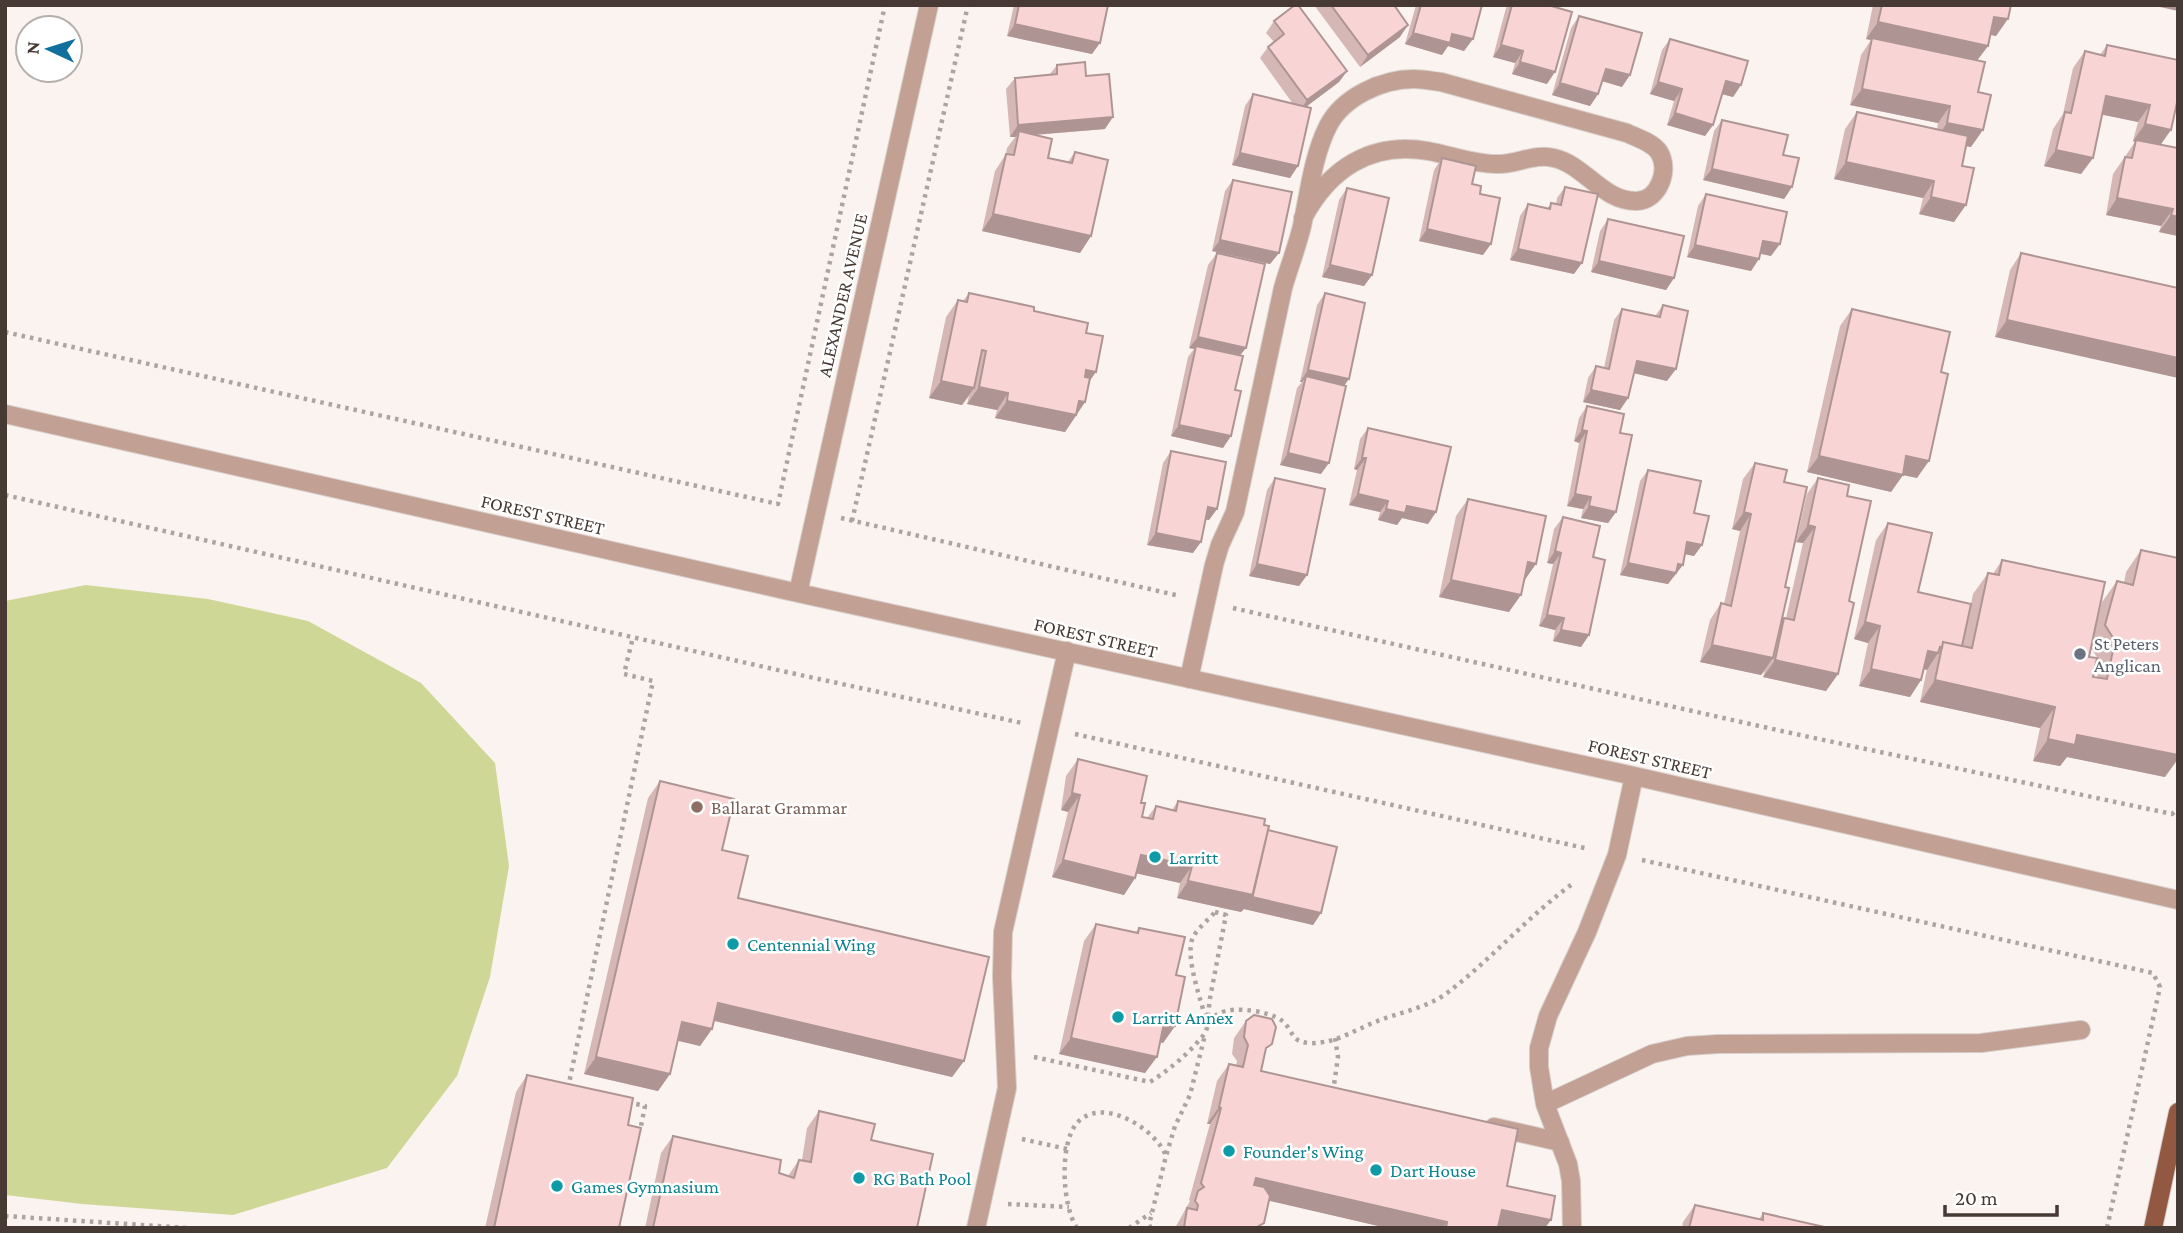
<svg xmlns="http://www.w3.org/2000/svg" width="2183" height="1233" font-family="'Crimson Pro',serif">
	<rect width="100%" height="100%" fill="#fbf3f0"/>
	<!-- grass -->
	<path fill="#cfd797" d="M86 585 208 599 308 621 421 683 495 763 509 866 490 977 457 1076 387 1168 233 1215 82 1204 5 1195V601Z"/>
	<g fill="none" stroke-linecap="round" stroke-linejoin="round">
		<!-- minor casing -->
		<g stroke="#d7ceca" stroke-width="20">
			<path id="minor" d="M5 414 798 593 1634 776 2178 900
				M798 593 929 5
				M1189 679 1214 565 1220 545 1235 512 1283 288C1289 267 1297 247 1302 226 1309 193 1313 156 1328 126 1343 97 1382 79 1414 79 1423 79 1432 81 1441 82L1627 133C1637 138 1652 142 1659 152 1670 170 1659 200 1637 201 1603 202 1585 165 1554 158 1535 153 1515 165 1496 164 1474 164 1450 155 1428 151 1371 141 1329 169 1303 218
				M1545 1104 1652 1054 1687 1046 1718 1044 1981 1043 2081 1030
				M1494 1127 1560 1142
				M976 1228 1007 1088 1002 977 1003 932 1067 651
				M1572 1228 1571 1181 1568 1164 1545 1104 1539 1067V1048L1548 1016 1587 932 1617 855 1634 776"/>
		</g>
		<!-- major casing -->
		<g stroke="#d7ceca" stroke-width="20">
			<path id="major" d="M2153 1228 2178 1112"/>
		</g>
		<!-- path -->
		<path stroke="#aea49f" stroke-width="4.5" stroke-dasharray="3.5 5" stroke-linecap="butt" d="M5 332 778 504 885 5
			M5 495 782 671 1022 723
			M841 518 1180 596
			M852 521 968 5
			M1233 608 1786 732 2172 814 2178 809
			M1075 734 1589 849
			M1642 860 2153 973 2160 987 2107 1228
			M1215 912 1226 915 1210 998 1207 1023C1202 1003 1184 956 1193 937 1198 928 1209 919 1215 912Z
			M1034 1057 1150 1082C1169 1070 1187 1055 1202 1037 1210 1028 1205 1020 1220 1013 1234 1006 1268 1011 1281 1020 1287 1024 1290 1031 1294 1037 1302 1046 1319 1043 1329 1041 1348 1036 1365 1025 1383 1019 1405 1011 1428 1007 1447 993 1492 959 1529 915 1575 882
			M568 1088 653 681 624 674 633 637
			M1333 1092 1338 1057 1335 1038
			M628 1102 645 1106 640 1131
			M1022 1139 1067 1149
			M1008 1204 1069 1207
			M5 1216 188 1228
			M1077 1228C1062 1206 1059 1144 1077 1123 1102 1095 1156 1129 1166 1156
			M1129 1228 1151 1213
			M1151 1228 1149 1225 1166 1156 1175 1126 1190 1095 1205 1035"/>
		<!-- minor -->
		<use href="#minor" stroke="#c2a093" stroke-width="18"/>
		<!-- major -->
		<use href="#major" stroke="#925841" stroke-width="18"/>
	</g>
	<!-- wall -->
	<path fill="#d5b7b6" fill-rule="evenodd" d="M1014 5H1108L1092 54 1007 36Z
		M1314 5H1394L1400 37 1360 67Z
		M1416 5H1482L1464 51 1448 46 1442 55 1405 44Z
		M1508 5H1548L1547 84 1512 74 1515 63 1493 57 1506 8Z
		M1873 5H2011L1996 36 1990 35 1988 46 1977 60 1978 92 1971 147 1966 146 1962 166 1954 222 1919 214 1923 198 1834 179 1845 129 1857 112 1937 130 1938 123 1850 105 1861 55 1871 40 1866 39Z
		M1579 16 1622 87 1602 81 1598 94 1590 106 1552 95 1571 28Z
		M1274 21 1347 71 1339 82 1306 107 1290 178 1232 165 1245 106 1253 94 1293 104 1260 58 1268 47 1274 42 1266 33Z
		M1670 39 1741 85 1733 97 1722 94 1713 125 1705 136 1667 125 1674 101 1650 94 1662 50Z
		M2107 45 2178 60 2161 145 2178 148V236L2159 232 2161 226 2106 215 2113 174 2135 142 2133 141 2138 122 2102 114 2093 158 2081 174 2044 166 2053 129 2063 114 2073 68 2085 51 2100 55Z
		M1057 65 1086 76 1105 129 1035 135 1048 158 1068 162 1075 152 1091 236 1080 253 982 231 995 171 1006 154 1007 148 1016 136 1010 137 1006 89 1015 78 1050 74Z
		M1722 120 1783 155 1792 187 1784 199 1703 180 1714 131Z
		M1442 158 1472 184 1480 194 1483 255 1419 241 1434 170Z
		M1233 180 1279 253 1270 264 1212 251 1225 191Z
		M1565 187 1574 274 1510 260 1520 216 1528 204 1547 209 1551 203 1556 204 1557 198Z
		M1347 188 1372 275 1364 286 1322 277 1339 200Z
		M1706 194 1771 256 1760 254 1751 271 1687 257 1698 206Z
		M1608 219 1674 278 1666 290 1591 272 1600 231Z
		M1217 253 1246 348 1240 355 1223 448 1171 436 1188 357 1194 349 1189 348 1208 265Z
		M2021 253 2178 288 1995 337 2010 270Z
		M969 293 1034 311 1086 333 1090 381 1085 402 1065 432 995 418 997 410 967 404 969 396 962 405 929 398 946 317 958 300 963 301Z
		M1325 293 1349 379 1344 385 1321 474 1280 465 1297 388 1302 382H1300L1317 305Z
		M1663 305 1667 381 1634 373 1628 398 1620 410 1583 402 1588 378 1596 366 1604 368 1614 320 1622 309 1655 316Z
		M1852 309 1917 478 1903 475 1891 492 1807 472 1840 326Z
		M1587 406 1620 433 1616 512 1608 523 1581 518 1583 509 1567 506 1579 443 1574 441 1579 418Z
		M1368 428 1436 512 1428 524 1402 518 1397 525 1378 520 1380 512 1349 505 1357 470 1354 469 1360 439Z
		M1171 451 1217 509 1209 520H1206L1193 553 1147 545 1163 463Z
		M1755 463 1784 482 1785 587 1781 622 1784 618H1786L1803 543 1796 542 1807 494 1818 478 1847 496 1849 601 1838 674 1826 691 1763 677 1765 671 1761 675 1700 662 1710 620 1721 603 1724 604 1740 531 1732 529 1743 479Z
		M1648 470 1694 513 1702 545 1694 556 1685 554 1674 577H1673L1668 584 1620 575 1640 481Z
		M1275 478 1307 575 1299 586 1249 576 1267 490Z
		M1468 499 1509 612 1439 597 1456 516Z
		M1563 517 1593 557 1589 635 1581 647 1553 641 1555 630 1539 626 1553 564 1547 563 1554 529Z
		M1888 523 1918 592 1971 604 1973 594 1988 573 1993 574 2002 560 2094 633 2102 602 2117 581 2124 583 2126 572 2141 550 2165 777 2067 757 2060 766 2033 761 2040 728 1920 702 1927 669H1924L1921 680 1910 697 1859 686 1868 643 1854 639 1876 540ZM2091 648 2100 662 2097 678 2093 677 2089 657Z
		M1078 759 1141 803 1142 817 1147 818 1156 806 1172 810 1178 801 1264 825 1268 830 1321 913 1313 925 1244 909 1241 912 1177 898 1180 883 1137 873 1135 878 1124 895 1052 877 1068 812 1061 810 1066 776Z
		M660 781 722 850 738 898 964 1061 952 1077 714 1021 712 1029 700 1046 678 1040 670 1074 658 1091 584 1074 648 798Z
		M1096 924 1136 932 1139 928 1176 975 1175 1026 1163 1043 1160 1042 1145 1073 1059 1054 1084 941Z
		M1246 1021 1264 1054 1261 1071 1507 1186 1545 1228H1387L1269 1200 1260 1228H1175L1190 1201 1189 1200 1210 1124H1207L1217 1081 1229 1064 1236 1066 1237 1061 1232 1054 1234 1038Z
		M527 1075 628 1125 619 1228H485L516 1092Z
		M819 1111 871 1140 917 1228H645L661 1153 673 1136 788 1176 799 1160H802L807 1128Z
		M1695 1205 1759 1219 1763 1213 1829 1228H1682L1683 1222Z"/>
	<!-- shaded-wall -->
	<path fill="#ae9594" d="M2151 5H2178V11Z
		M1994 17 2008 19 1996 36 1982 33Z
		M1878 22 1988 46 1976 62 1866 39Z
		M1015 24 1100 43 1092 54 1007 36Z
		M1408 25 1400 37 1360 67 1368 55Z
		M1413 33 1452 34 1473 39 1464 51 1448 46 1442 55 1405 44Z
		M1501 45 1523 51 1515 63 1493 57Z
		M1520 62 1555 72 1547 84 1512 74Z
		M1606 69 1630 75 1622 87 1598 80Z
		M1347 71 1339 82 1299 112 1307 100Z
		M1726 81 1741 85 1733 97 1718 93Z
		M1658 82 1682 89 1674 101 1650 94Z
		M1560 83 1598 94 1590 106 1552 95Z
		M1862 89 1950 106 1938 123 1850 105Z
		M2106 96 2150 105 2138 122 2094 113Z
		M1675 113 1713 125 1705 136 1667 125Z
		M1113 117 1105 129 1018 136 1019 131 1016 137H1010L1018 125Z
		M1947 123 1983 130 1971 147 1935 140Z
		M2145 124 2171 130 2159 147 2136 140 2135 142 2133 141Z
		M2056 150 2093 158 2081 174 2044 166Z
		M1240 153 1298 166 1290 178 1232 165Z
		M1846 162 1934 181 1923 198 1834 179Z
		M1712 169 1792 187 1784 199 1703 180Z
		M1931 197 1966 205 1954 222 1919 214Z
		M2117 198 2173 209 2161 226 2106 215Z
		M993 214 1091 236 1080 253 982 231Z
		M2171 215 2178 217V236L2159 232Z
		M1427 229 1491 244 1483 255 1419 241Z
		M1220 240 1279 253 1270 264 1212 251Z
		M1763 241 1780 244 1771 256 1755 252Z
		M1695 245 1759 259 1751 271 1687 257Z
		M1518 249 1582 263 1574 274 1510 260Z
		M1599 261 1674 278 1666 290 1591 272Z
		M1330 265 1372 275 1364 286 1322 277Z
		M2007 320 2178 358V378L1995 337Z
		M1198 337 1246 348 1237 359 1196 346 1194 349 1189 348Z
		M1637 361 1676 369 1667 381 1629 372Z
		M1086 370 1096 372 1084 389Z
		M1308 370 1349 379 1340 391 1306 376 1302 382H1300Z
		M941 381 974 388 962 405 929 398Z
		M979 387 1008 393 997 410 967 404Z
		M1591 390 1628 398 1620 410 1583 402Z
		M1007 401H1079L1085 402 1065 432 995 418Z
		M1179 425 1231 436 1223 448 1171 436Z
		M1582 430 1587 431 1579 443 1574 441Z
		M1288 453 1329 463 1321 474 1280 465Z
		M1819 456H1906L1929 461 1917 478 1898 474 1903 475 1891 492 1807 472Z
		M1362 458H1366L1357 470 1354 469Z
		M1358 494 1388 501 1380 512 1349 505Z
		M1575 494 1591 497 1583 509 1567 506Z
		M1407 506 1436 512 1428 524 1402 518 1397 525 1378 520 1386 509Z
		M1589 506 1616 512 1608 523 1581 518Z
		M1208 507 1217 509 1209 520 1200 518Z
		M1744 512 1751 514 1740 531 1732 529Z
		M1808 525 1815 527 1803 543 1796 542Z
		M1156 533 1201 542 1193 553 1147 545Z
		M1687 542 1702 545 1694 556 1679 553Z
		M1555 551 1561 553 1553 564 1547 563Z
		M1528 562 1536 564 1524 581Z
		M1628 563 1678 564 1683 565 1668 584 1620 575Z
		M1257 564 1307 575 1299 586 1249 576Z
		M1451 580 1521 595 1509 612 1439 597Z
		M1547 615 1564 618 1555 630 1539 626Z
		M1865 622 1880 626 1868 643 1854 639Z
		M1561 630 1589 635 1581 647 1553 641Z
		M1712 645 1773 658 1761 675 1700 662Z
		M1928 651 1938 653 1927 670 1916 668Z
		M1775 660 1838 674 1826 691 1763 677Z
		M1871 669 1921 680 1910 697 1859 686Z
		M1935 680 2055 707 2040 728 1920 702Z
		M2077 735 2178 755V759L2165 777 2067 757 2060 766 2033 761 2048 739Z
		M1072 793 1080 795 1068 812 1061 810Z
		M1141 855 1192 866 1180 883 1130 872Z
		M1063 860 1135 878 1124 895 1052 877Z
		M1188 881 1253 895 1321 913 1313 925 1244 909 1241 912 1177 898Z
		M718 1003 964 1061 952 1077 707 1019Z
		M682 1022 712 1029 700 1046 670 1039Z
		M1164 1023 1175 1026 1163 1043 1152 1040Z
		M1071 1038 1157 1057 1145 1073 1059 1054Z
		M596 1057 670 1074 658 1091 584 1074Z
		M1219 1107 1221 1108 1210 1124H1207Z
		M1256 1178 1447 1222 1443 1228H1387L1244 1195Z
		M1502 1210 1551 1220 1545 1228H1495Z"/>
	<!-- building -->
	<path fill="#f8d5d4" stroke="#ae9594" stroke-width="2" d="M1019 5H1108L1100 43 1015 24Z
		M1295 5H1298L1347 71 1307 100 1268 47 1284 34 1274 21Z
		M1331 5H1394L1408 25 1368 55Z
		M1421 5H1482L1473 39 1452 34 1450 43 1413 33Z
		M1512 5H1548L1572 12 1555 72 1520 62 1523 51 1501 45Z
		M1882 5H2011L2008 19 1994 17 1988 46 1878 22Z
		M1579 16 1642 33 1630 75 1606 69 1598 94 1560 83Z
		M1872 38 1985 62 1978 92 1991 95 1983 130 1947 123 1950 106 1862 89Z
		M1670 39 1748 61 1741 85 1726 81 1713 125 1675 113 1682 89 1658 82Z
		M2107 45 2178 60V98L2171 130 2145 124 2150 105 2106 96 2093 158 2056 150 2065 112 2071 113 2085 51 2105 56Z
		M1085 62 1086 76 1109 74 1113 117 1018 125 1015 78 1057 74V65Z
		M1253 94 1311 108 1298 166 1240 153Z
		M1857 112 1968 136 1962 166 1974 168 1966 205 1931 197 1934 181 1846 162Z
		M1722 120 1788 135 1783 155 1799 158 1792 187 1712 169Z
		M1019 131 1052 139 1048 158 1072 163 1075 152 1108 160 1091 236 993 214 1006 154 1014 155Z
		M2136 140 2178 148V217L2171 215 2173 209 2117 198 2125 157 2132 158Z
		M1442 158 1476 166 1472 184 1481 186 1480 194 1500 198 1491 244 1427 229Z
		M1233 180 1292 192 1279 253 1220 240Z
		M1565 187 1598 194 1582 263 1518 249 1528 204 1550 209 1551 203 1561 205Z
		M1347 188 1389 198 1372 275 1330 265Z
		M1706 194 1787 212 1780 244 1763 241 1759 259 1695 245Z
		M1608 219 1684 236 1674 278 1599 261Z
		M1217 253 1265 264 1246 348 1198 337Z
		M2021 253 2178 288V358L2007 320Z
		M969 293 1034 307V311L1088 323 1086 333 1103 336 1096 372 1086 370 1085 377 1090 378 1085 402 1079 401 1076 415 1007 401 1008 393 979 387 986 351 982 350 974 388 941 381 958 300 967 302Z
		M1325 293 1365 303 1349 379 1308 370Z
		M1663 305 1688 311 1676 369 1637 361 1628 398 1591 390 1596 366 1609 369 1622 309 1660 317Z
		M1852 309 1950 332 1941 372 1948 374 1929 461 1906 456 1903 475 1819 456Z
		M1196 346 1243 356 1235 390 1241 391 1231 436 1179 425Z
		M1306 376 1346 386 1329 463 1288 453Z
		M1587 406 1624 414 1620 433 1632 435 1616 512 1589 506 1591 497 1575 494 1587 431 1582 430Z
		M1368 428 1451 447 1436 512 1407 506 1405 513 1386 509 1388 501 1358 494 1366 458H1362Z
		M1171 451 1226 462 1217 509 1208 507 1201 542 1156 533Z
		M1755 463 1787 470 1784 482 1807 487 1785 587 1789 588 1773 658 1712 645 1721 603 1731 606 1751 514 1744 512Z
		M1648 470 1701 481 1694 513 1709 516 1702 545 1687 542 1683 565 1678 564 1676 573 1628 563Z
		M1275 478 1325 489 1307 575 1257 564Z
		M1818 478 1849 485 1847 496 1871 501 1849 601 1854 603 1838 674 1775 660 1784 618 1794 620 1815 527 1808 525Z
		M1468 499 1546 516 1536 564 1528 562 1521 595 1451 580Z
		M1563 517 1600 526 1593 557 1605 560 1589 635 1561 630 1564 618 1547 615 1561 553 1555 551Z
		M1888 523 1932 533 1918 592 1971 604 1962 646 1943 642 1942 648 1940 647 1938 653 1928 651 1921 680 1871 669 1880 626 1865 622Z
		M2141 550 2178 558V755L2077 735 2075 745 2048 739 2055 707 1935 680 1943 642 1972 648 1988 573 1999 575 2002 560 2105 582 2089 657 2097 658 2093 677 2107 679 2115 641 2105 625 2117 581 2133 585Z
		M1078 759 1147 776 1141 803H1145L1142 817 1153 819 1156 806 1176 811 1178 801 1265 819 1264 825 1269 826 1253 895 1188 881 1192 866 1141 855 1135 878 1063 860 1080 795 1072 793Z
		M660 781 734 799 722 850 748 856 738 898 989 957 964 1061 718 1003 712 1029 682 1022 670 1074 596 1057Z
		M1268 830 1337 847 1321 913 1252 897Z
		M1096 924 1138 933 1139 928 1185 937 1176 975 1185 977 1175 1026 1164 1023 1157 1057 1071 1038Z
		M1254 1015 1272 1019 1276 1027 1272 1044 1266 1048 1261 1071 1518 1129 1507 1186 1555 1196 1551 1220 1502 1210 1498 1227 1503 1228H1446L1447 1222 1256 1178 1254 1185 1264 1187 1270 1196 1264 1223 1255 1228 1244 1227V1228H1184L1187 1208 1197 1210 1198 1205 1195 1201 1198 1191 1204 1187 1201 1183 1221 1108 1219 1107 1229 1064 1243 1067 1248 1045 1244 1037 1246 1021Z
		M527 1075 633 1098 628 1125 641 1128 619 1228H494Z
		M819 1111 875 1124 871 1140 933 1154 917 1228H653L673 1136 781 1160 779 1173 794 1178 799 1160 811 1162Z
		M1695 1205 1763 1220V1213L1829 1228H1689Z"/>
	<!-- markers -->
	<circle fill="#6b7280" stroke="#fff" stroke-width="2.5" cx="2080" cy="654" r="7"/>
	<circle fill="#8d6e63" stroke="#fff" stroke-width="2.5" cx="697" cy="807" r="7"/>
	<g fill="#0f9aa8" stroke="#fff" stroke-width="2.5">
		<circle cx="1155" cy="857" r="7"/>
		<circle cx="733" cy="944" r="7"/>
		<circle cx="1118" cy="1017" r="7"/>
		<circle cx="1229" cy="1151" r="7"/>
		<circle cx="1376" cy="1170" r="7"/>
		<circle cx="859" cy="1178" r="7"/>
		<circle cx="557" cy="1186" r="7"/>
	</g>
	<g text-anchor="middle" stroke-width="5" stroke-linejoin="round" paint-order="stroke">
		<!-- street labels -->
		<g font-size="19" fill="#473933" stroke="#fff">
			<text transform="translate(842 295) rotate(-77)" y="7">ALEXANDER AVENUE</text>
			<text transform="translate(543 514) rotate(13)" y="7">FOREST STREET</text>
			<text transform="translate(1096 637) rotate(13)" y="7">FOREST STREET</text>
			<text transform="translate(1650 758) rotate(13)" y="7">FOREST STREET</text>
		</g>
		<!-- worship labels -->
		<g font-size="19" fill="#5b616d" stroke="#fff" text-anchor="start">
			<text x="2094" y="650">St Peters<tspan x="2094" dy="22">Anglican</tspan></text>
		</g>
		<!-- education labels -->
		<g font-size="19" fill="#785e54" stroke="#fff" text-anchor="start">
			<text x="711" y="814">Ballarat Grammar</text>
		</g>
		<!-- culture labels -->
		<g font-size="19" fill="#0d838f" stroke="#fff" text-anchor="start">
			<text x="1169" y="864">Larritt</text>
			<text x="747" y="951">Centennial Wing</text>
			<text x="1132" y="1024">Larritt Annex</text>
			<text x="1243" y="1158">Founder's Wing</text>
			<text x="1390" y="1177">Dart House</text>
			<text x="873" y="1185">RG Bath Pool</text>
			<text x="571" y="1193">Games Gymnasium</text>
		</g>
	</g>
	<!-- border -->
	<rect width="2183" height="1233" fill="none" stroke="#473933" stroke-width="14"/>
	<!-- north arrow -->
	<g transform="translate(49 49) rotate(274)"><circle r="33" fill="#ffffff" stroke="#b5b0ad" stroke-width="2"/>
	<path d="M0-5L12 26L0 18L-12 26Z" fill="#106f9d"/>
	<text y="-10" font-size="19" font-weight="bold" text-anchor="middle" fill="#473933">N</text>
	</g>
	<!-- scale -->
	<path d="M1945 1205v10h112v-10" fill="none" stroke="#473933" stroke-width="3.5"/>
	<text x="1955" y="1205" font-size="21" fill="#473933" stroke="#ffffff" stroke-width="5" paint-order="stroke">20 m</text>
</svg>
